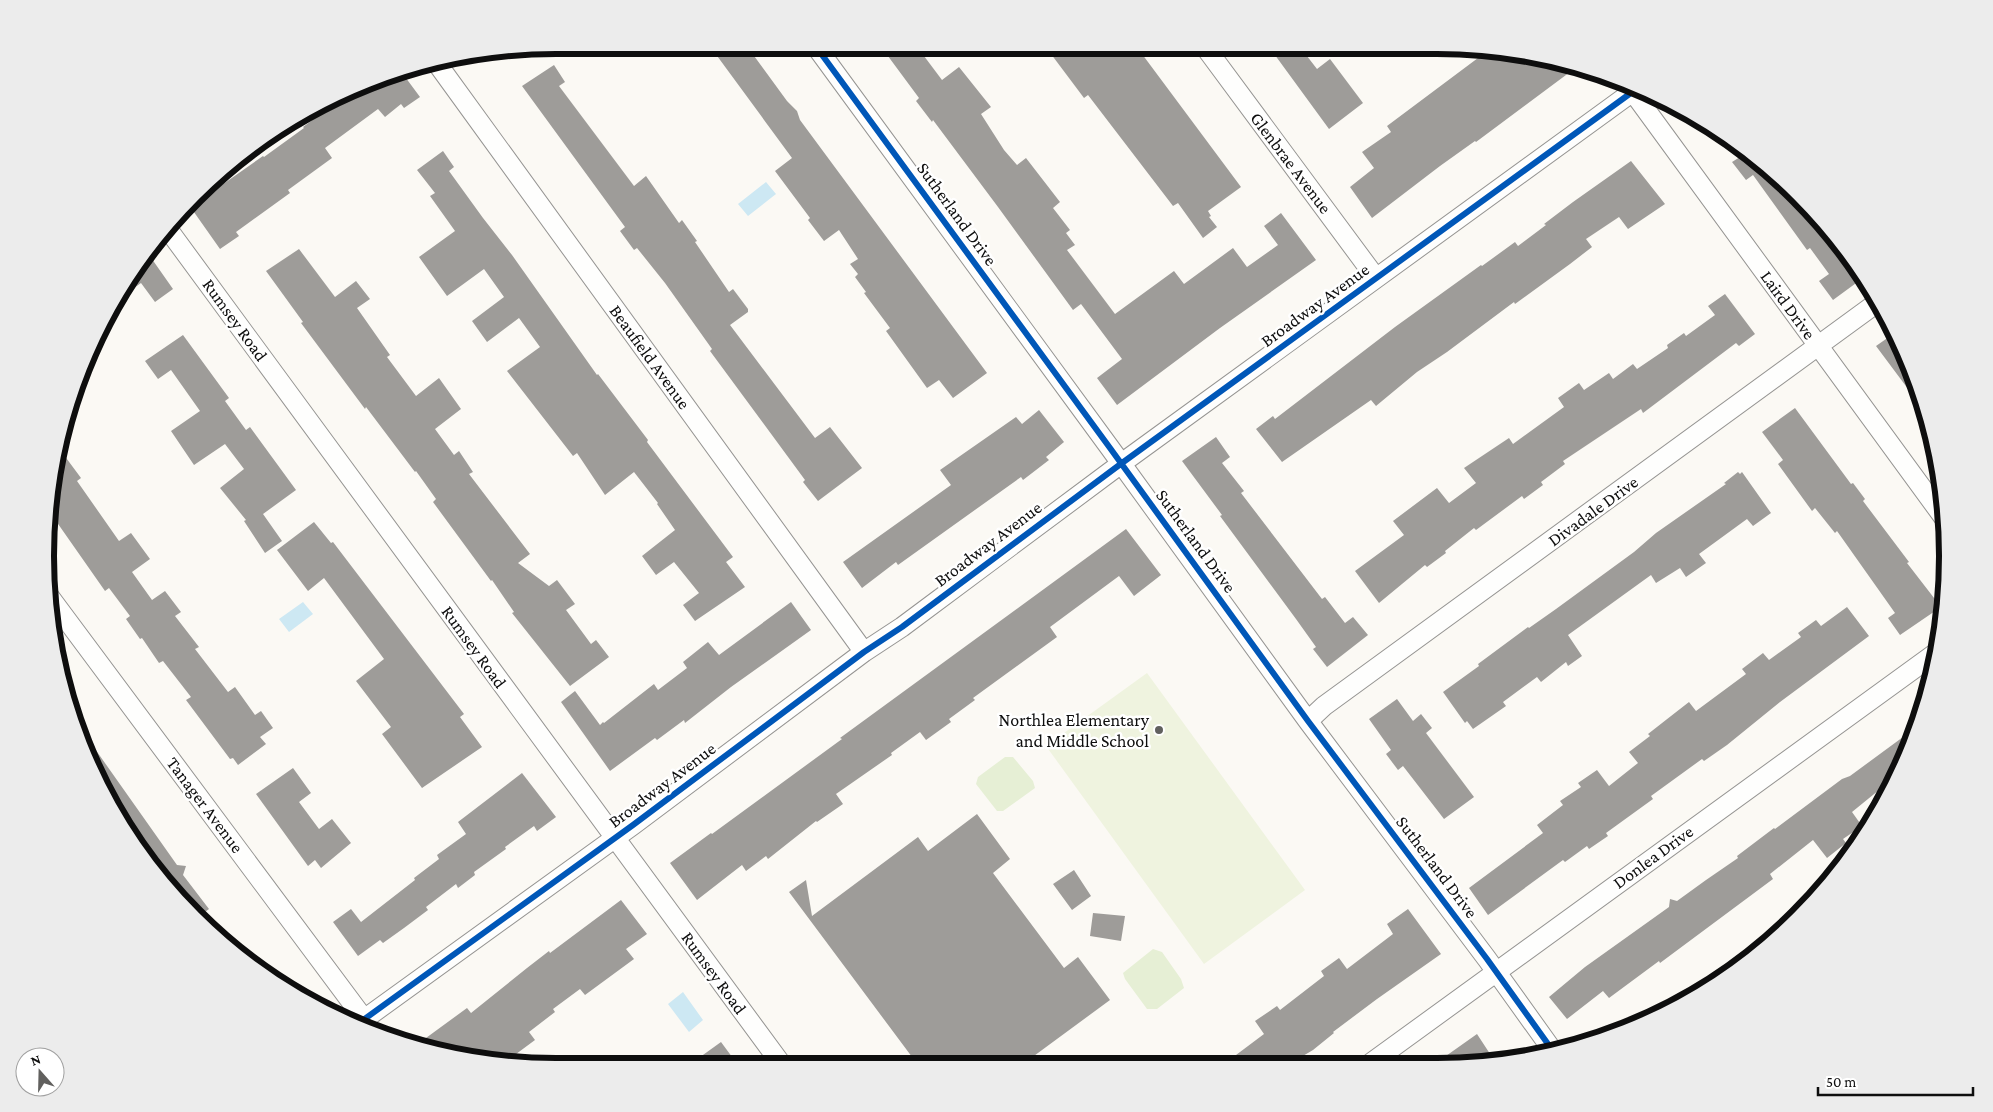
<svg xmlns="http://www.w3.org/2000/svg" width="1993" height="1112" font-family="'Crimson Pro',serif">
	<rect width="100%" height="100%" fill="#fbf9f4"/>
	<!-- green -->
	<path fill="#e6efd5" d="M1005 757H1013L1033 781 1035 788 1003 811H997L976 784 978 777Z
		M1153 949 1162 952 1181 979 1184 988 1157 1009H1147L1125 979 1123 973Z"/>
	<!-- pitch -->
	<path fill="#eff3df" d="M1147 673 1305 890 1204 964 1046 746Z"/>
	<!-- water -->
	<path fill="#cde8f3" d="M766 182 776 194 748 216 738 204Z
		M303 602 313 614 289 632 279 619Z
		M683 992 703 1020 689 1032 668 1004Z"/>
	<!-- building -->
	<path fill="#9e9c99" d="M1060 47H1137L1145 58 1241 187 1208 211 1211 216 1209 217 1217 227 1203 238 1178 203 1173 206 1088 95 1084 98 1051 54Z
		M1269 47H1300L1317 69 1330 59 1363 103 1329 129Z
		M882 48H918L942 80 959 67 991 107 981 114 1004 150 1017 165 1026 158 1060 202 1053 208 1070 230 1066 233 1075 245 1067 250 1115 314 1174 271 1184 284 1233 248 1247 267 1278 245 1264 226 1281 213 1316 260 1220 328 1117 405 1097 378 1122 359 1081 304 1073 310 998 207 933 120 932 122 916 101 919 98Z
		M712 49H749L787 101 797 111 800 120 987 373 953 398 939 380 927 388 886 331 890 328 864 293 866 292 855 277 858 274 850 264 858 259 839 230 824 241 808 220 810 218 775 171 792 158Z
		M1490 49 1562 61 1570 72 1476 142 1475 141 1440 166 1372 218 1350 187 1374 168 1362 152 1391 132 1387 126Z
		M554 65 565 82 559 86 634 186 646 176 679 223 682 220 697 241 695 242 729 292 733 289 748 309V312L730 325 815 438 830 427 862 468 818 501 803 482 805 480 710 351 712 349 665 283 637 248 634 250 620 231 625 227 522 86Z
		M400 70 420 97 404 108 401 104 385 117 378 109 325 148 332 158 288 190 290 193 236 232 239 236 220 249 189 205 207 192 209 194 263 156 264 157 304 128 303 127 360 85Z
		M1733 143 1774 172 1843 245 1863 278 1833 300 1819 281 1829 274 1810 248 1807 250 1753 175 1746 180 1732 162 1740 157 1731 144Z
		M443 151 454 167 449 171 483 218 512 255 597 375 598 374 648 440 647 442 733 557 726 562 745 587 695 621 683 605 699 593 674 562 656 575 642 556 675 530 657 504 658 503 634 472 605 495 577 453 573 456 507 371 540 347 519 318 487 342 472 321 504 297 484 269 447 296 419 257 455 231 430 196 435 193 417 170Z
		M1631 161 1665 204 1628 229 1619 217 1586 239 1592 247 1570 264 1515 304 1514 302 1447 352 1417 372 1376 406 1371 400 1282 462 1256 429 1273 416 1275 419 1395 327 1481 265 1482 266 1515 242 1518 246 1546 225 1544 224 1573 202Z
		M299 249 335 297 356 281 370 299 357 308 390 355 387 357 416 396 439 378 461 409 435 429 454 455 459 451 473 472 469 474 530 554 518 563 549 586 557 580 575 604 566 610 591 644 596 640 609 657 570 686 512 613 514 612 492 580 491 581 433 502 436 499 416 471 415 472 366 407 365 409 301 323 303 322 266 271Z
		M147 252 173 289 155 302 141 283 113 303 131 272Z
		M1725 294 1755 334 1739 346 1736 343 1643 413 1641 409 1563 461 1565 464 1541 482 1543 485 1524 499 1522 496 1476 530 1474 528 1445 551 1446 553 1427 567 1425 565 1379 603 1355 571 1404 535 1393 521 1437 488 1449 503 1476 483 1464 468 1509 438 1513 444 1564 407 1558 398 1579 383 1584 390 1609 373 1613 379 1633 364 1637 369 1668 348 1667 345 1684 333 1686 336 1715 315 1708 306Z
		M1896 332 1921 399 1917 401 1876 346Z
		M183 335 229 398 225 401 246 430 250 427 296 490 263 514 282 541 265 553 244 521 246 520 220 488 244 469 225 444 194 465 171 431 200 411 171 370 158 379 145 361Z
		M1795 408 1851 484 1853 483 1865 499 1863 501 1909 562 1907 563 1941 607 1900 635 1888 618 1895 613 1837 531 1835 533 1815 508 1812 511 1778 464 1783 460 1762 432Z
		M1039 410 1064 442 1046 457 1049 460 1023 480 1021 477 898 565 896 562 862 588 843 562 951 485 940 470 1016 417 1022 424Z
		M1216 437 1230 457 1222 463 1244 491 1241 493 1322 599 1325 597 1345 623 1353 617 1368 635 1327 667 1313 649 1316 647 1296 619 1220 516 1222 515 1182 461Z
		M58 447 81 478 77 481 119 541 131 533 150 559 132 572 152 600 165 591 181 612 175 616 199 647 195 649 228 692 235 687 255 715 261 711 273 728 260 737 266 744 238 765 233 758 230 759 186 700 191 697 163 661 159 663 142 638 140 639 126 619 130 616 109 588 105 591 49 511V490Z
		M1738 472 1740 474 1742 472 1771 513 1753 526 1747 519 1699 554 1706 563 1686 577 1680 568 1656 583 1651 575 1568 635 1582 656 1568 666 1566 662 1541 682 1537 677 1503 702 1506 706 1473 729 1467 721 1465 723 1443 692 1479 666 1478 664 1528 627 1529 628 1556 609 1634 552 1656 533 1726 484 1724 483Z
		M314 522 331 543 333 542 464 714 460 717 482 747 422 788 382 734 391 727 356 681 384 659 324 578 308 591 277 550Z
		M1126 529 1161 575 1134 596 1119 576 1050 627 1057 637 973 698 975 700 949 719 951 722 926 740 920 732 891 753 892 755 836 794 843 804 817 822 816 821 768 859 766 856 746 871 742 865 697 900 670 863 711 833 712 834 842 739 840 738Z
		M791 602 811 630 731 687 685 723 684 720 657 740 655 738 610 771 561 702 575 691 600 725 603 722 604 723 654 684 658 690 687 668 683 662 708 642 719 655Z
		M1847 607 1869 636 1780 702 1727 745 1704 761 1702 759 1651 796 1653 799 1606 833 1608 836 1589 849 1587 846 1565 862 1563 860 1488 915 1469 888 1543 833 1537 825 1563 805 1560 801 1581 787 1578 783 1597 770 1609 786 1638 763 1629 752 1650 736 1648 734 1671 716 1689 702 1696 711 1746 674 1742 669 1763 653 1769 660 1801 637 1798 633 1816 620 1821 626Z
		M1397 699 1413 721 1421 714 1432 728 1426 733 1474 797 1444 819 1403 766 1398 770 1386 754 1391 750 1369 719Z
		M1918 726 1895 777 1852 812 1862 826 1843 839 1846 843 1827 858 1813 840 1770 874 1773 879 1660 963 1659 961 1609 998 1603 991 1567 1019 1549 997 1585 967 1669 907 1670 899 1677 901 1706 880 1738 858 1737 856 1774 828 1775 829 1842 779 1850 776Z
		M88 739 177 865 186 866 183 875 209 909 197 918 172 893 114 812 84 751 81 743Z
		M293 768 311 793 299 802 319 829 332 819 351 843 321 868 315 860 308 866 256 794Z
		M522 773 556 817 537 831 534 826 505 847 506 849 474 872 475 875 458 888 456 884 426 907 428 910 404 928 383 943 380 940 358 956 333 922 351 909 361 922 415 880 414 878 439 859 437 855 466 834 458 822Z
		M977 814 1010 859 993 873 1064 968 1078 957 1110 1000 1023 1064 918 1065 789 892 806 880 812 916 918 837 928 851Z
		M1074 870 1091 896 1072 910 1053 884Z
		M621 900 647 934 626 949 634 959 585 995 580 989 553 1009 555 1012 529 1032 535 1040 504 1063 423 1050 415 1046 467 1008 471 1013 527 968 549 951 550 953Z
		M1408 909 1441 954 1377 999 1333 1032 1334 1033 1313 1050 1291 1063 1224 1064 1264 1034 1255 1021 1277 1006 1280 1010 1324 976 1321 971 1339 958 1347 969 1393 934 1387 924Z
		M1093 913 1125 916 1121 941 1090 936Z
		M1477 1034 1496 1063H1436Z
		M721 1042 738 1065H689Z"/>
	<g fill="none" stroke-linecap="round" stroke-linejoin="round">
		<!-- street casing -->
		<g stroke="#959492" stroke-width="21">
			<path id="street" d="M1205 47 1376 278
				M817 48 1110 448 1308 721 1487 959 1553 1051
				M436 62 864 652
				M1630 88 1947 522
				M167 228 782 1065
				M46 592 364 1019
				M1308 721 1324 706 1878 302
				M359 1023 633 825 864 652 902 627 1122 463 1635 90
				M1371 1063 1937 652"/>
		</g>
		<!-- street -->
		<use href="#street" stroke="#fefefd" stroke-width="19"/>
		<!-- cycleway casing -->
		<g stroke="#fff" stroke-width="9">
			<path id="cycleway" d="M817 48 1110 448 1308 721 1487 959 1553 1051
				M359 1023 633 825 864 652 902 627 1122 463 1635 90"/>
		</g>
		<!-- cycleway -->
		<use href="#cycleway" stroke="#0057b8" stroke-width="6"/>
	</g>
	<!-- markers -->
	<circle fill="#61605e" stroke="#fff" stroke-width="2" cx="1159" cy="730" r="5"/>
	<g text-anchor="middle" stroke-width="5" stroke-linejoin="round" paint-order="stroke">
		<!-- street labels -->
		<g font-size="18" fill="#0e0e0e" stroke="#fff">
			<text transform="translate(1291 163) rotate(53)" y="6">Glenbrae Avenue</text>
			<text transform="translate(957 214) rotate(54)" y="6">Sutherland Drive</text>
			<text transform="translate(1315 305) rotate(-36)" y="6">Broadway Avenue</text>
			<text transform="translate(1788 305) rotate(54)" y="6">Laird Drive</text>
			<text transform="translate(235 320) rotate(54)" y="6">Rumsey Road</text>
			<text transform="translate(650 357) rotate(54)" y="6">Beaufield Avenue</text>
			<text transform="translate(1593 511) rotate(-36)" y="6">Divadale Drive</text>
			<text transform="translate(1196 541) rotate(54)" y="6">Sutherland Drive</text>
			<text transform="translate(988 544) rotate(-37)" y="6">Broadway Avenue</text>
			<text transform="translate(474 647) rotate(54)" y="6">Rumsey Road</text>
			<text transform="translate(662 785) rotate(-37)" y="6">Broadway Avenue</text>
			<text transform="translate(205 805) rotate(53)" y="6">Tanager Avenue</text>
			<text transform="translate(1653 857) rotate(-36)" y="6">Donlea Drive</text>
			<text transform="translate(1437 867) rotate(53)" y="6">Sutherland Drive</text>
			<text transform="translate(714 973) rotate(54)" y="6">Rumsey Road</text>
		</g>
		<!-- poi labels -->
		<g font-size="18" fill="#0e0e0e" stroke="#fff" text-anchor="end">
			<text x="1149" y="726">Northlea Elementary<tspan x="1149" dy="21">and Middle School</tspan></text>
		</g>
	</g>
	<!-- crop -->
	<path d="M0 0H1993V1112H0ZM556 54H1437A502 502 0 0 1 1939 556V556A502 502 0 0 1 1437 1058H556A502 502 0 0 1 54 556V556A502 502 0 0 1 556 54Z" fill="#ececec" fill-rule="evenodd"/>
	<path fill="none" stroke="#0e0e0e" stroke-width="6" d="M556 54H1437A502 502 0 0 1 1939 556V556A502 502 0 0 1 1437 1058H556A502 502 0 0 1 54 556V556A502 502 0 0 1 556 54Z"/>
	<!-- north arrow -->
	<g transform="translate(40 1072) rotate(340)"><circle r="24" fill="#ffffff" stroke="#9f9f9f"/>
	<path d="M0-4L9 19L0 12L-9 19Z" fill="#61605e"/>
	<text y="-8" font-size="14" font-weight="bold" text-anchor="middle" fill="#0e0e0e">N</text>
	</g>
	<!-- scale -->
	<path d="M1818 1087v8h155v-8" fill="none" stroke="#0e0e0e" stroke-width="2.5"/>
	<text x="1826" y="1087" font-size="15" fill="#0e0e0e" stroke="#ffffff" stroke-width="4" paint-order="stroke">50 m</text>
</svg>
